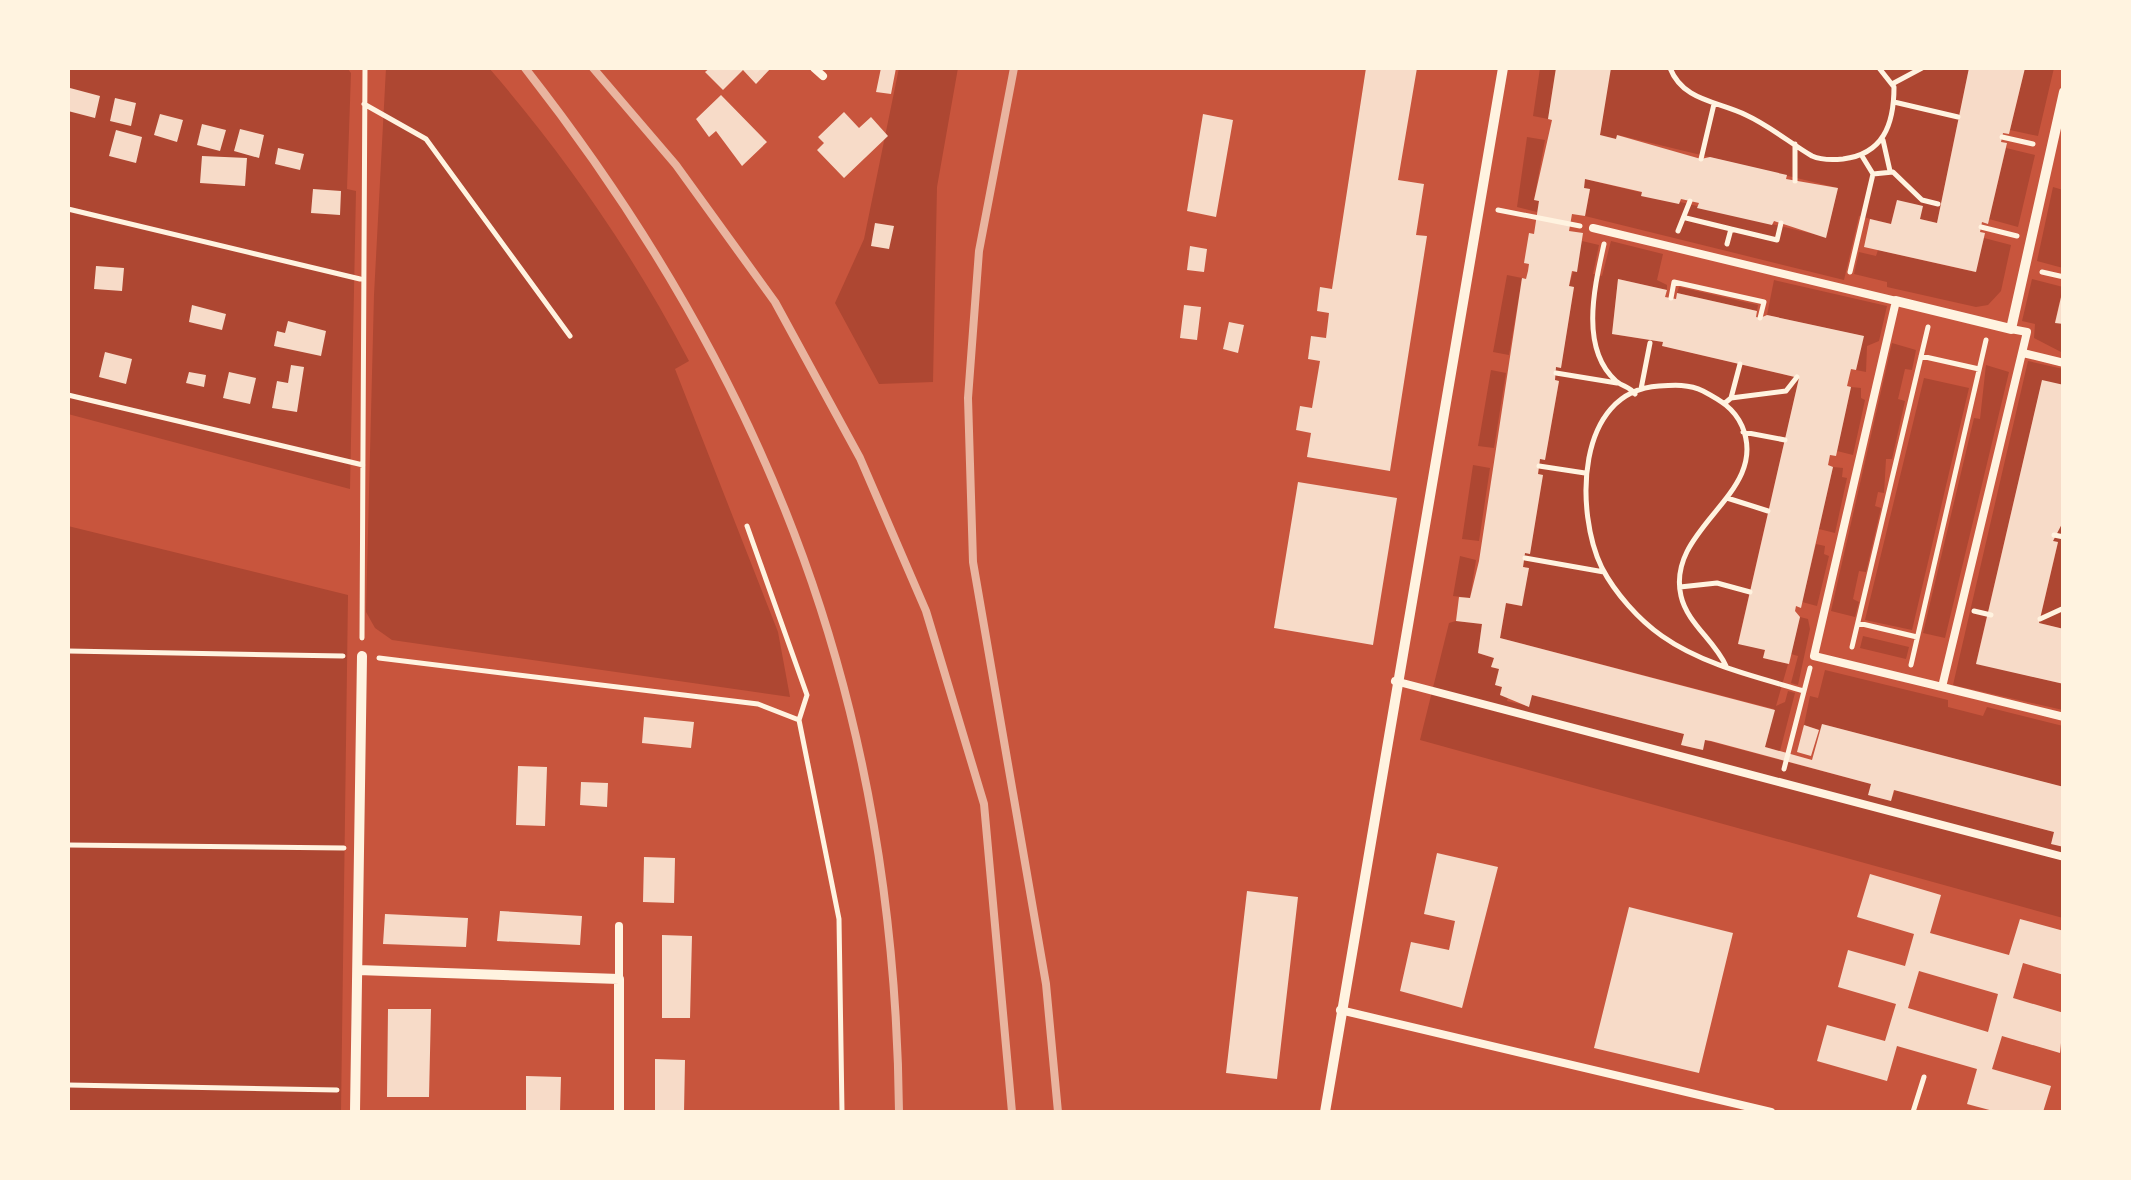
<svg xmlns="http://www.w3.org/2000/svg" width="2131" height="1180" font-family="Signika,sans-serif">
	<rect width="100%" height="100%" fill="#c8553d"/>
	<!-- green -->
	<path fill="#ae4732" d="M68 68H347L351 73 347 189 356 191 350 489 68 414Z
		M386 68H489C566 157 635 257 689 361L675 369 778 632 790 697 392 640 375 628 366 612 374 295Z
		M899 68H958L937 187 933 382 879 384 835 303 864 239Z
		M1540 68H1556L1548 119 1533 116Z
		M1610 68H1969L1937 223 1920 219 1897 200 1891 224 1859 216 1844 280 1585 216 1590 190 1584 188 1585 179 1826 237 1838 188 1618 135 1616 139 1600 135Z
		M2025 68H2054L2038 136 2010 130Z
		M1527 137 1545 140 1534 200 1539 201 1537 212 1517 207Z
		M2006 148 2035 155 2018 227 1989 219Z
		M2053 187 2063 190V268L2037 261Z
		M1984 238 2011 245 2001 291 1988 305 1976 307 1887 287V282L1854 274 1859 252 1876 256 1878 250 1975 272Z
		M1582 241 1599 245 1593 274 1602 276 1611 241 1663 254 1657 280 1667 285V290L1618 279 1612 334 1663 342V346L1799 378 1738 643 1765 650 1763 658 1788 664 1776 706 1785 702 1788 691 1795 693 1780 751 1765 747 1774 709 1500 638 1506 603 1521 606 1529 568 1523 567 1525 553H1530L1543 475 1538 474 1540 459H1545L1559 382 1555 380 1556 367H1561L1574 287 1569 286Z
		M1507 275 1522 278 1509 355 1493 352Z
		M2032 279 2063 287 2055 322 2063 324V353L2034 338 2035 324 2022 321Z
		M1774 280 1887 306 1879 341 1867 346 1866 372 1856 370 1863 336 1767 315Z
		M1679 287 1758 305 1757 311 1677 293Z
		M1892 343 1916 350 1912 370 1905 369 1898 399 1905 401 1892 459H1886L1884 493 1878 492 1875 506 1881 508 1866 572 1859 571 1853 599 1859 602 1855 617 1831 611Z
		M2028 361 2063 369V385L2042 381 1976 663 2063 684V710L1953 685Z
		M1986 365 2009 372 1945 638 1923 633 1974 418 1980 419Z
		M1491 370 1506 373 1494 448 1478 446Z
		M1924 378 1969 388 1912 630 1865 620Z
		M1851 387 1861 388V398L1865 400 1853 455 1837 451Z
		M1473 465 1490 468 1479 541 1462 539Z
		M1833 467 1843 468 1842 477 1847 478 1835 533 1819 529Z
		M2063 520V629L2039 623 2058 543 2053 541Z
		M68 526 348 595 341 1112H68Z
		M1816 544 1825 546 1824 554 1829 556 1817 606 1802 602Z
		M1460 556 1476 560 1470 598 1453 596Z
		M1800 617 1808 619 1810 629 1798 685 1791 683 1798 656 1791 654Z
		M1456 621 1482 624 1478 653 1494 658 1491 667 1499 669 1496 685 1502 687 1500 694 1508 697 1507 701 1528 706 1532 695 1684 734 1682 745 1702 750 1705 740 1871 784 1869 795 1891 801 1895 790 2054 832 2052 843 2063 847V918L1420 740 1449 623Z
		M1863 636 1909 647 1906 659 1860 648Z
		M1825 670 1948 700V707L1983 716 1987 707 2063 726V787L1822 724 1820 730 1804 725 1810 696 1818 698Z"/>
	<!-- building -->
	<path fill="#f7dbc8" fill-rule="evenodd" d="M710 68H771L756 84 743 70 723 90 705 72Z
		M881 68H896L891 94 876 92Z
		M1366 68H1417L1398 180 1424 184 1416 235 1427 236 1390 471 1307 457 1311 433 1296 430 1300 406 1312 408 1320 361 1308 359 1311 336 1326 338 1329 313 1317 311 1320 287 1332 289Z
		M1556 68H1611L1600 135 1616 139 1617 135 1701 159 1710 157 1787 175 1786 179 1838 188 1826 238 1774 221 1772 225 1697 208 1699 203 1681 199 1679 204 1641 196 1642 192 1585 179 1584 188 1590 189 1585 216 1572 214 1569 231 1583 233 1577 272 1572 271 1569 286 1574 287 1561 368 1556 367 1555 380 1559 381 1545 460 1540 459 1538 474 1543 475 1530 554 1525 553 1523 567 1529 568 1522 606 1506 603 1500 638 1775 710 1765 747 1812 760 1822 724 2064 787V847L2051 844 2054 832 1894 790 1891 801 1868 795 1871 784 1711 741 1705 740 1703 750 1681 745 1684 734 1532 695 1529 707 1500 695 1502 687 1495 685 1499 669 1491 667 1494 658 1478 653 1482 624 1456 621 1459 597 1470 598 1479 561 1522 278 1526 279 1528 271 1529 264 1524 263 1529 233 1534 234 1539 201 1534 200 1552 120 1548 119Z
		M1969 68H2025L2009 134 2003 133 2001 142 2007 143 1988 224 1982 222 1980 232 1985 233 1976 272 1864 247 1870 219 1891 224 1897 200 1923 206 1920 219 1937 223Z
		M70 88 100 96 95 118 68 111Z
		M721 95 767 142 742 166 716 131 709 137 696 119Z
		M115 98 136 103 131 126 110 121Z
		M844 112 859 128 871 117 888 136 844 178 817 150 824 143 818 137Z
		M160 114 183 120 177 142 154 135Z
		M1203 114 1233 120 1216 217 1187 211Z
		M202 124 226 130 220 151 197 145Z
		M240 129 264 135 259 158 234 151Z
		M116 130 142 137 136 163 109 156Z
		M278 148 304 154 300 170 275 164Z
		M202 156 247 158 245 186 200 183Z
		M313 189 341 191 340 215 311 213Z
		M875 223 894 226 889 249 871 246Z
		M1190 246 1207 249 1204 272 1187 270Z
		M96 266 124 268 122 291 94 289Z
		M1618 279 1667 290 1665 297 1676 299 1677 293 1757 311 1756 317 1760 318 1767 315 1864 336 1856 370 1851 369 1847 386 1851 387 1836 456 1830 455 1828 465 1833 467 1801 608 1796 606 1795 611 1800 617 1789 664 1763 658 1765 650 1738 644 1799 378 1662 346 1663 342 1612 334Z
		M2062 293H2064V324L2055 323Z
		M192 305 226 314 222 330 189 322Z
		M1184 305 1201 307 1197 340 1180 338Z
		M288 321 326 331 321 356 274 346 277 331 285 333Z
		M1229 322 1244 325 1238 353 1223 349Z
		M105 352 132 359 126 384 99 377Z
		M291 365 304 367 297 412 272 408 277 381 288 383Z
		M189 372 206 375 204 387 186 383Z
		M229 372 256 378 250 404 223 398Z
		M2042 380 2064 385V520L2053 541 2058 542 2039 623 2064 629V684L1976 664Z
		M1298 482 1397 498 1373 645 1274 628Z
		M644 717 694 722 691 748 642 743Z
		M1804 725 1819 730 1811 756 1797 752Z
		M518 766 547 767 545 826 516 825Z
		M581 782 608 783 607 807 580 805Z
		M1437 853 1498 867 1462 1008 1400 991 1411 942 1449 950 1455 921 1424 914Z
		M644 857 675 858 674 903 643 902Z
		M1870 874 1941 895 1930 933 2009 955 2020 919 2064 931V975L2023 963 2013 998 2064 1013 2060 1053 2002 1036 1992 1069 2051 1086 2043 1112H1997L1967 1104 1977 1069 1897 1046 1887 1081 1817 1061 1827 1025 1885 1041 1896 1004 1838 987 1848 950 1905 966 1914 934 1857 917ZM1919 971 1998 994 1988 1032 1908 1008Z
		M1247 891 1298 897 1277 1079 1226 1073Z
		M1629 907 1733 933 1699 1073 1594 1048Z
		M500 911 582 916 580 945 497 941Z
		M385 914 468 918 466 947 383 944Z
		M662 935 692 936 690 1018H662Z
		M388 1009H431L429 1097H387Z
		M655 1059 685 1060 684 1112H655Z
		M526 1076 561 1077 560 1112H526Z"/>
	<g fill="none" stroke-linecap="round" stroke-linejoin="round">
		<!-- path -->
		<path stroke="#fff3e0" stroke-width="5" d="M1670 68C1683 101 1717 101 1746 115 1770 126 1790 143 1812 156 1821 160 1833 160 1843 159 1883 154 1894 125 1894 87L1879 68
			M1892 84 1922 68
			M1894 102 1958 117
			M364 104 426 139 570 336
			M2002 137 2033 144
			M1883 140 1890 171
			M1701 159 1714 104
			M1873 174 1893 172 1922 200 1938 204
			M1795 181V144
			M68 209 360 279
			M1498 210 1580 226
			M1686 218 1731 229 1727 244
			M1981 227 2017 236
			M1731 229 1777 240 1781 223
			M1678 231 1690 201
			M1604 244C1595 285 1579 348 1616 381 1623 387 1629 386 1635 394
			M1850 272 1873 174 1862 156
			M2042 272 2064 277
			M1671 298 1674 282 1764 302 1760 318
			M1921 356 1979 369
			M1556 373 1617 383
			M1641 389 1650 343
			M68 395 363 465
			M1731 398 1786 391 1797 377
			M1725 403 1731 398 1740 364
			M1743 432 1785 440
			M1539 466 1585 473
			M1727 498 1768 511
			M747 526 807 695 799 720
			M2054 535 2064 537
			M1525 558 1604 572
			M1680 587 1717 583 1750 592
			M1974 611 1991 615
			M2040 619 2064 608
			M1858 623 1917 637
			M362 638 365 68
			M1852 647 1928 327
			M68 651 343 656
			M379 658 758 704 799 720 839 919 842 1112
			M1911 665 1986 340
			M1726 666C1715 641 1687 623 1681 596 1665 527 1771 494 1742 426 1734 408 1720 400 1703 391 1689 384 1674 385 1659 386 1575 391 1575 513 1602 568 1615 593 1639 620 1662 636 1703 665 1757 677 1804 691
			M1784 769 1810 668
			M68 845 344 848
			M68 1085 337 1090
			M1913 1112 1924 1077"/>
		<!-- service -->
		<path stroke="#fff3e0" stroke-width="8" d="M814 68 823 76
			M1593 228 1896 301 1814 656 1942 687 2027 332 2011 329
			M2023 353 2064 363
			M1395 681 2064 857
			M1942 687 2064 717
			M619 926V979
			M1340 1010 1771 1112"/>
		<!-- minor -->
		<path stroke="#fff3e0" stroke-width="10" d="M1896 301 2011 329 2064 92
			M358 970 619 979V1112
			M355 1112 362 656
			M1325 1112 1503 68"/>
		<!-- rail -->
		<path stroke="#e9b49f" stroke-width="8" d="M525 68C772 383 895 710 899 1112
			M593 68 676 165 775 302 860 458 926 611 984 804 1012 1112
			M1014 68 979 251 968 398 973 562 1046 984 1058 1112"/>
	</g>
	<!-- border -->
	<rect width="2131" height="1180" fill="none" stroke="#fff3e0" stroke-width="140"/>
</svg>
